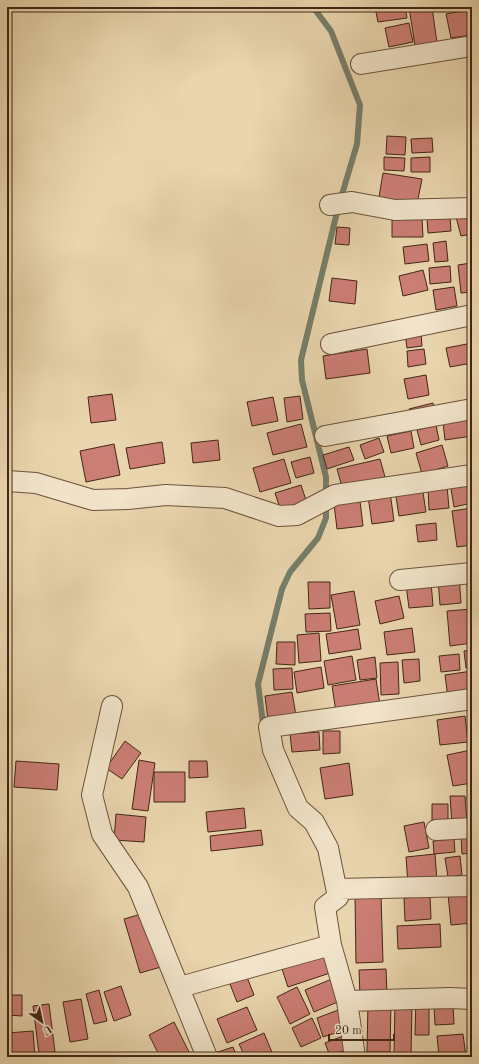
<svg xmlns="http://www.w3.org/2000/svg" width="479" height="1064" font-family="'Old Standard TT',serif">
	<rect width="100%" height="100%" fill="#ead6ae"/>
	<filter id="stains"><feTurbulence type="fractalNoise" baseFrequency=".005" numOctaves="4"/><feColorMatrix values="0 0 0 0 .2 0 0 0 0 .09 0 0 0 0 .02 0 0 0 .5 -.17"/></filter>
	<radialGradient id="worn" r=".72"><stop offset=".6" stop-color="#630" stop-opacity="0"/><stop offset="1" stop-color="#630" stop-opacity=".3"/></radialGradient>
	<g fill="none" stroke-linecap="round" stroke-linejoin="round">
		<!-- stream -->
		<path stroke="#767f6b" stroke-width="6" d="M313 7 331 31 360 105 357 144 338 208 301 360 302 380 326 477V490
			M263 723 258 684 282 589 290 572 318 538 326 518V508"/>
	</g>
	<!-- building -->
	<path fill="#cc7e75" stroke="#422615" d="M375 7H405L407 18 378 22Z
		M409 7H432L437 43 415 46Z
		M472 9V35L451 38 446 14Z
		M409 23 413 42 389 47 385 28Z
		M387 136 406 137 405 155 386 154Z
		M432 138 433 152 412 153 411 139Z
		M384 157 405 158 404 171 384 170Z
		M430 157V172H411V158Z
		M383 173 422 179 417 204 379 197Z
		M472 214V234L461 236 456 217Z
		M450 216 451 231 428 233 427 219Z
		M392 218H422L423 237H392Z
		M337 227 350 228 349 245 335 244Z
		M472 237V253L469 238Z
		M446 241 448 261 435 262 433 243Z
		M427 244 429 261 405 264 403 247Z
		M471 263 472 292 461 293 458 265Z
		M450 266 451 282 430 284 429 268Z
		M423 270 428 290 403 296 399 276Z
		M332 278 357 281 355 304 329 301Z
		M454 287 457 306 436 310 433 290Z
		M421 332 422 346 407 348 405 334Z
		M472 343V363L450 367 446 348Z
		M367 349 370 373 326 379 323 356Z
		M424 349 426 364 408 367 407 351Z
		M426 375 429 395 408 399 404 379Z
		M112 394 116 420 91 423 88 397Z
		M300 396 303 419 287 422 284 398Z
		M273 397 278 421 252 426 247 402Z
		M433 403 435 413 411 418 409 409Z
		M472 418V436L445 440 443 422Z
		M301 424 307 447 273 455 267 433Z
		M436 425 439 440 421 445 417 430Z
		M411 431 414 448 391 453 387 436Z
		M379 438 384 452 365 459 360 445Z
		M218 440 220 460 193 463 191 443Z
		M162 442 165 463 130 469 126 448Z
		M114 444 120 475 86 482 80 451Z
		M442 445 448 466 422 474 416 453Z
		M349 447 354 460 327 469 323 455Z
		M310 457 314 473 296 478 291 462Z
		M284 459 291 483 260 492 253 468Z
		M380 459 385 477 342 487 337 469Z
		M472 479V503L454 507 450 483Z
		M301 485 308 506 282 514 275 493Z
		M422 486 426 512 399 516 395 490Z
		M447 486 449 508 429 510 428 487Z
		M390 492 394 521 372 524 368 496Z
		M360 501 363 526 337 529 334 504Z
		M472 508V545L457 547 452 511Z
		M436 523 437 540 418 542 416 525Z
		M459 576 461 603 440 605 438 578Z
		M467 581H472V603H468Z
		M308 582H330V608L309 609Z
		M431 582 433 606 409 608 406 585Z
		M354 591 360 625 337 629 331 595Z
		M399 596 404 618 380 624 375 601Z
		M472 609V643L450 646 447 611Z
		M330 613 331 631 306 632 305 614Z
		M412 628 415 652 387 655 384 632Z
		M358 629 361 649 329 654 326 634Z
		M319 633 321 661 299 663 297 635Z
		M277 642H295V665L276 664Z
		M472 650V667L466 668 464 651Z
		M459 654 460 670 441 672 439 656Z
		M352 656 356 680 328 685 324 661Z
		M375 657 377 678 360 680 357 660Z
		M419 659 420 681 404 683 402 660Z
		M398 662 399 694 381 695 380 663Z
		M321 667 324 688 297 693 294 672Z
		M292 668 293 689 274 690 273 669Z
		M472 671V695L448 698 445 675Z
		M376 679 380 705 336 712 332 686Z
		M292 692 296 716 268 720 265 696Z
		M465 716 468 742 440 745 437 720Z
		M323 731H340V753L323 754Z
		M319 732 320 750 292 752 290 734Z
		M125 741 141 753 122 779 106 768Z
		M471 750 472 783 453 786 447 755Z
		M139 760 155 763 148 811 132 809Z
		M16 761 59 764 57 790 14 787Z
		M189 761H207L208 777 189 778Z
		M349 763 353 795 325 799 320 768Z
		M154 772H185V802H154Z
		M450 796H465L467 824 452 825Z
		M472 796V824L470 825 467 797Z
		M432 804H448V824L432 825Z
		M244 808 246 828 208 832 206 812Z
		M116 814 146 817 144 842 114 840Z
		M424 822 429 848 409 852 404 826Z
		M261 830 263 845 211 851 210 836Z
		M472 835V853L462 854 461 836Z
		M454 839 455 852 434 854 433 841Z
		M435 854 437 881 408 884 406 857Z
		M460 856 462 875 448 877 445 858Z
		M470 891 472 923 451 925 448 894Z
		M355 895H381L383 962 356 963Z
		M430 896 431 919 405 921 404 898Z
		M145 913 161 967 140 973 124 919Z
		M440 924 441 947 398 949 397 926Z
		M325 948 333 972 288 987 280 963Z
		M386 969 387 995 360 996 359 970Z
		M245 972 254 995 237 1002 228 979Z
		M332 979 340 1001 314 1012 305 990Z
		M121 986 131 1015 114 1021 104 992Z
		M297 987 310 1014 290 1024 277 997Z
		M99 990 107 1021 94 1024 86 994Z
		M7 995H22V1016L7 1015Z
		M81 999 88 1039 70 1042 63 1002Z
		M416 999H429V1035H415Z
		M395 1000 412 1001 411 1057H394Z
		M368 1002H391L390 1052H367Z
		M49 1004 55 1052 39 1054 33 1006Z
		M453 1005 454 1024 435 1025 434 1006Z
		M247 1007 257 1030 227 1043 217 1019Z
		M469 1007H472V1026H470Z
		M341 1009 348 1029 323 1037 317 1018Z
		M312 1018 321 1038 301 1047 292 1028Z
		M174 1022 190 1054 184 1057H160L149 1035Z
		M33 1031 35 1057H7V1033Z
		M264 1033 274 1057H245L239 1044Z
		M463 1034 466 1057H439L437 1036Z
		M343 1036 348 1049 330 1056 325 1043Z
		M233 1047 237 1057H216L215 1053Z"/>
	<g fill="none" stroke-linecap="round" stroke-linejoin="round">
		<!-- minor casing -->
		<g stroke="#6c523b" stroke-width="22">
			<path id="minor" d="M361 64 472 46
				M330 205 352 202 395 210 472 208
				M331 344 472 315
				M325 436 472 409
				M7 481 36 483 93 500 128 499 166 495 225 498 279 516 297 515 335 495 472 475
				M400 580 472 573
				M112 706 92 795 102 834 138 887 207 1057
				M436 830 472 828
				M337 889 472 886
				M180 987 331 945
				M347 1001 450 998 472 999
				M355 1057 347 1001 331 945 325 907 338 897 328 848 314 822 298 808 273 750 269 727 472 699"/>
		</g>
		<!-- minor -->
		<use href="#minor" stroke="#f1e4ca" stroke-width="20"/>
	</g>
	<!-- margin -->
	<rect width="479" height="1064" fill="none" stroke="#ead6ae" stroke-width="24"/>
	<rect x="8" y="8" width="463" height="1048" fill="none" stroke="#422615" stroke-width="2"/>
	<rect x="12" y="12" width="455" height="1040" fill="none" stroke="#422615"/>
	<!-- north arrow -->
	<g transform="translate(42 1022) rotate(147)" stroke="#f1e4ca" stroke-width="3" paint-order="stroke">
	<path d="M0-3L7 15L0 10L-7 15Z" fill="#422615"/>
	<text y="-6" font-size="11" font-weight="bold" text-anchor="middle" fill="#422615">U</text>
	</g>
	<!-- scale -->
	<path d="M329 1034v6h65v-6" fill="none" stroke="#422615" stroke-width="2"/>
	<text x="335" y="1034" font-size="12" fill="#422615" stroke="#f1e4ca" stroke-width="3" paint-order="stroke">20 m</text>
	<rect width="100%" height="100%" filter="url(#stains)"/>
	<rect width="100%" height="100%" fill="url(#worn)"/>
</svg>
